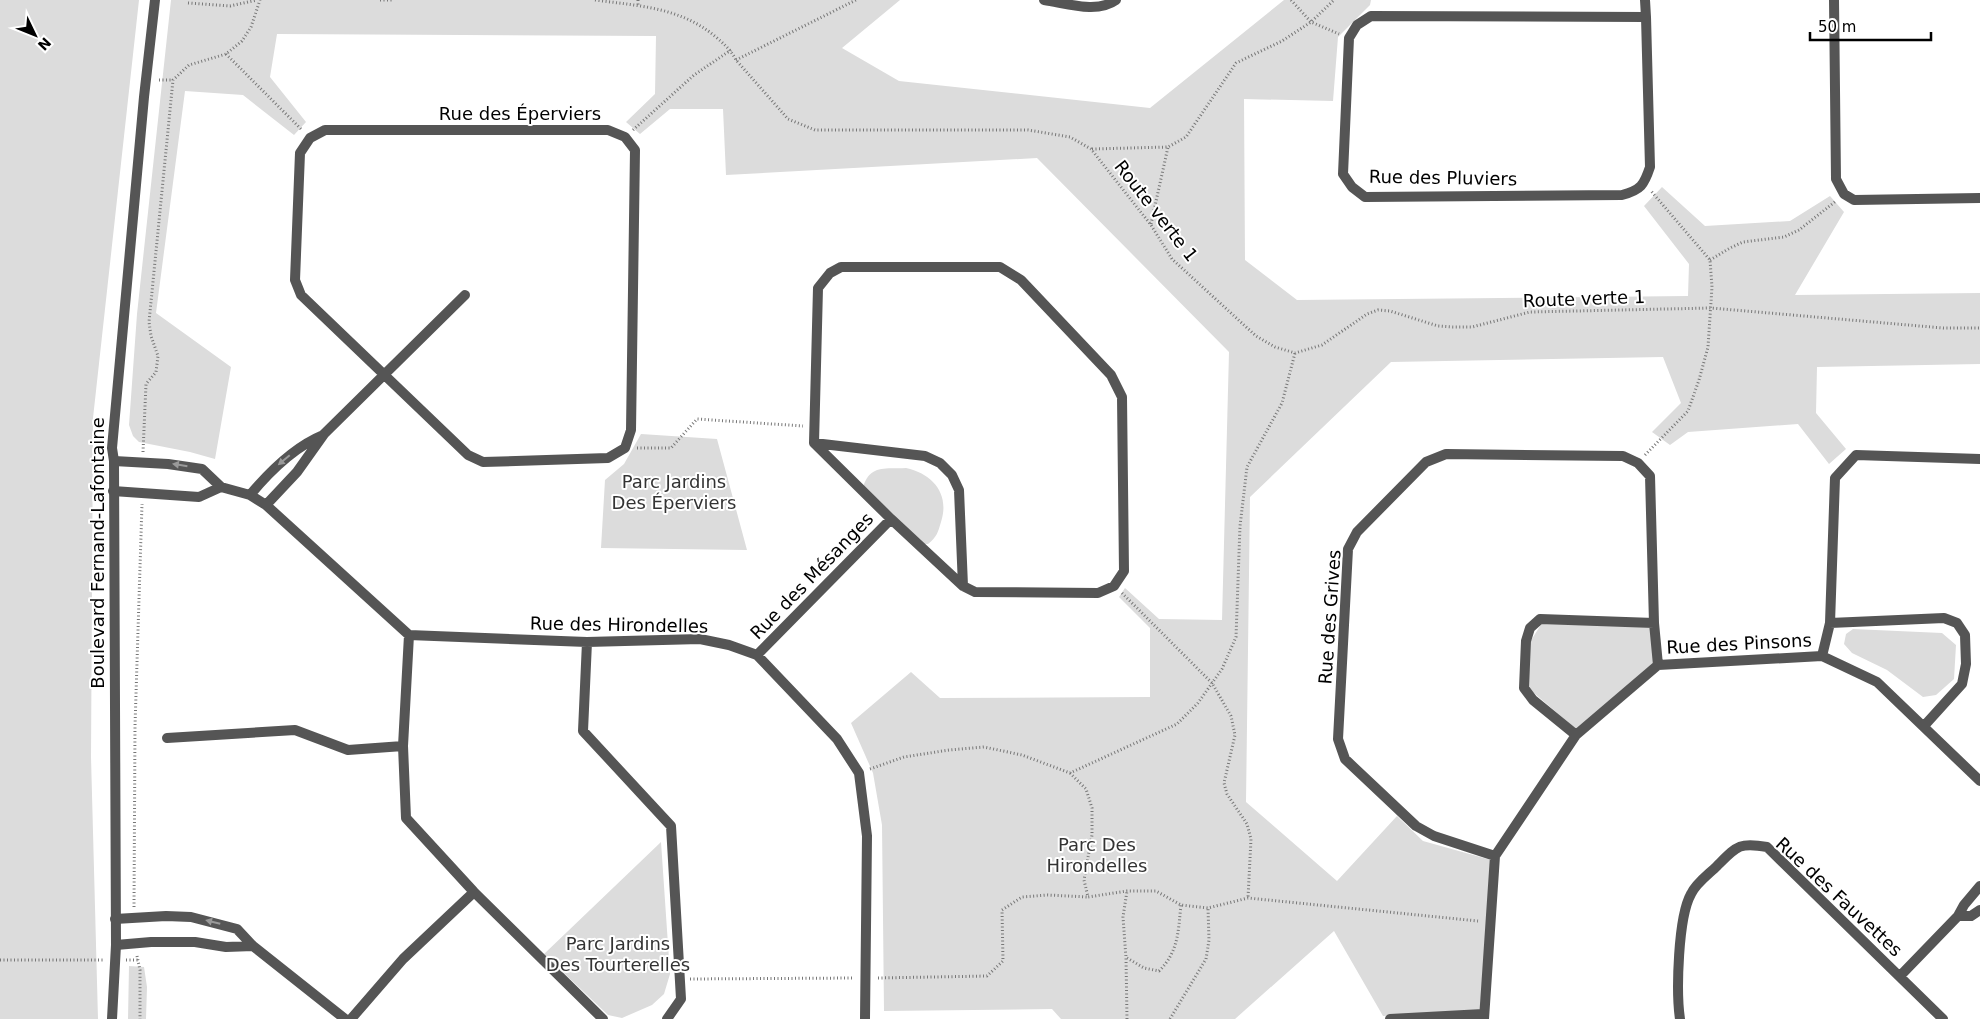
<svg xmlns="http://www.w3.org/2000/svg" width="1980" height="1019" font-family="'DejaVu Sans',sans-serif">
	<rect width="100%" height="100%" fill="#fff"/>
	<!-- green -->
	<path fill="#dcdcdc" d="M0 0H139L93 418 91 757 98 1019H0Z
		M171 0H900L842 48 899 81 1150 108 1284 0H1371L1370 5 1338 37 1333 101 1244 99 1245 260 1297 300 1688 296 1689 264 1644 206 1662 187 1705 226 1790 221 1830 196 1844 212 1795 295 1980 293V364L1817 367 1816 413 1846 449 1829 464 1798 424 1688 432 1670 445 1652 432 1681 403 1663 357 1391 362 1250 497 1246 802 1337 881 1397 816 1423 841 1491 860 1480 1010 1383 1016 1334 931 1235 1019H1061L1052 1009 884 1011 882 825 873 773 851 723 911 672 940 698 1150 697V628L1119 597 1125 588 1159 619 1222 620 1229 352 1037 158 726 175 723 109H670L640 134 626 122 655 94 656 36 277 34 270 77 306 122 294 135 243 95 185 91 156 313 231 367 215 459 190 452 139 442 133 436 129 425 137 314Z
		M641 434 717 439 747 550 601 548 605 480 624 464Z
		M906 468C933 474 950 494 941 522 938 532 937 537 928 544H921L863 487C870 464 886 469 906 468Z
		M1542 623 1650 627 1654 664 1577 730 1527 687 1530 642Z
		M1853 629 1942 633 1956 645 1954 679 1936 695 1923 697 1887 670 1852 653 1844 644 1846 634Z
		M661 842 670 974 664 994 652 1005 622 1018 608 1015 544 954Z
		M129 966 144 967 147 987 146 1019H128Z"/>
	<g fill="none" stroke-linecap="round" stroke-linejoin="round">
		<!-- path -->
		<path stroke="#777" stroke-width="3" stroke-dasharray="1 2.5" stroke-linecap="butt" d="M380 0H392
			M595 0C639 6 680 7 716 37 724 44 731 50 736 60L788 119 815 130H1028L1070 137 1091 149 1151 225 1172 259 1256 336 1275 347 1295 353 1322 345 1367 314 1378 310 1390 311 1438 326 1453 327H1472L1530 312 1711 308 1943 328H1980
			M638 0V6
			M1291 0 1311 22 1339 34
			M188 3 230 6 257 0
			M226 54 302 130
			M736 60 856 0
			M159 80H173
			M633 130 694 75 731 50
			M1092 149 1168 147 1186 137 1236 63 1282 41 1311 22 1334 0
			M1151 224 1168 147
			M1710 260 1730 248 1743 242 1784 237 1799 230 1836 201
			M637 448H671L697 419 803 426
			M143 452 146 384 156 372 158 356 151 336 149 322 173 80 189 65 226 54 242 41 251 27 260 0
			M1645 455 1688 411 1699 380 1708 347 1712 287 1710 260 1651 191
			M1122 593 1212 683 1231 716 1235 735 1224 783 1227 794 1247 824 1251 839 1248 898
			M870 769 904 757 949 750 984 747 1022 755 1070 773 1177 724 1198 703 1222 669 1236 637 1240 526 1247 467 1282 403 1295 353
			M1070 773 1086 789 1092 808V835L1084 880 1088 897 1127 891H1156L1181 905 1208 908 1248 898 1478 921
			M134 907 135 726 142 504
			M137 956 140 970V1019
			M1127 958 1144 968 1159 971C1179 951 1178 931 1181 905
			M0 960H105
			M126 960H138
			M878 978 987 976 1003 961 1002 910 1022 897 1048 895 1088 897
			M690 979 854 978
			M1127 1019 1126 958 1123 917 1127 891
			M1170 1019 1206 959 1209 940 1208 908"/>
		<!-- minor -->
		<path stroke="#555" stroke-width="10" d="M1044 0C1066 3 1097 14 1116 0
			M1645 0 1646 17 1650 167C1644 185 1641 190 1622 195L1365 197 1352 187 1343 174 1349 38 1357 25 1371 16 1646 17
			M1834 0 1836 179 1844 194 1854 200 1980 198
			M325 130H608L625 137 635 150 631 430 625 448 608 458 483 462 468 455 301 295 295 280 300 153 310 138Z
			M841 267H1000L1021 280 1111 375 1122 397 1124 571 1114 586 1098 593 975 592 963 586 891 519 814 443 818 288 830 273Z
			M814 443 925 456 940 463 952 475 959 490 963 586
			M114 461 168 464 202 469 221 487 250 495 266 505 409 635 587 642 700 639 729 645 757 655 837 739 859 773 867 836 865 1019
			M113 491 199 497 221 487
			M250 495C270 471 294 447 323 435
			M266 505 297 472 324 434 465 295
			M1830 623 1944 618 1957 623 1965 635 1966 664 1962 684 1924 726
			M409 635 403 746 406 818 474 892 603 1019
			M587 642 583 731 671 826 681 999 667 1019
			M757 655 891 519
			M1822 656 1830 623 1835 478 1856 455 1980 459
			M1576 735 1533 700 1524 688 1526 641 1530 628 1540 619 1654 623
			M167 738 295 730 348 750 403 746
			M1495 856 1434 836 1416 826 1345 759 1338 739 1348 549 1357 532 1426 462 1446 454 1623 456 1638 463 1650 476 1654 623 1658 665
			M1958 916H1971L1980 910
			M115 919 166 916 191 917 237 929 253 946 345 1019
			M116 945 151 942H195L226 947 253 946
			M1900 976 1958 916 1964 905 1980 886
			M351 1019 403 959 474 892
			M1390 1019 1483 1014
			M1484 1019 1495 856 1576 735 1658 665 1822 656 1877 682 1980 781
			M1680 1019C1676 992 1678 917 1691 894 1696 883 1709 874 1717 866 1737 846 1739 842 1767 847L1943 1019"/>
		<!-- tertiary -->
		<path stroke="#555" stroke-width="10" d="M112 1019 116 945 114 461 112 448 144 97 155 0"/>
	</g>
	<!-- one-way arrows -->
	<defs><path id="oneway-solid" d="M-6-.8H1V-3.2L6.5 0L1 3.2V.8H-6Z" transform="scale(1.25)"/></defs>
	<g fill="#999">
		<use href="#oneway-solid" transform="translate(284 460) rotate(140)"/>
		<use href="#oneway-solid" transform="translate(180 465) rotate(-171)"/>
		<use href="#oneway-solid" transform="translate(213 922) rotate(-166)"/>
	</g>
	<g text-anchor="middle" stroke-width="4" stroke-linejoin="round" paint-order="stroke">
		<!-- street labels -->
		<g font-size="18" fill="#000" stroke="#fff">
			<text x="520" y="120">Rue des Éperviers</text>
			<text transform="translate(1443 178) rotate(1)" y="6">Rue des Pluviers</text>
			<text transform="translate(1156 211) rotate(52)" y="6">Route verte 1</text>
			<text transform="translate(1584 299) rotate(-2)" y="6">Route verte 1</text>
			<text transform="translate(98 553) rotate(-90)" y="6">Boulevard Fernand-Lafontaine</text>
			<text transform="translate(812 576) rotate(-46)" y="6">Rue des Mésanges</text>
			<text transform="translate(1330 617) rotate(-86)" y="6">Rue des Grives</text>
			<text transform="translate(619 625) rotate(1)" y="6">Rue des Hirondelles</text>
			<text transform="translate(1739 644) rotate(-3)" y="6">Rue des Pinsons</text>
			<text transform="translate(1839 897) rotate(43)" y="6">Rue des Fauvettes</text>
		</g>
		<!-- park labels -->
		<g font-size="18" fill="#333" stroke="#fff">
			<text x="674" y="488">Parc Jardins<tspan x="674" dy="21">Des Éperviers</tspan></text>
			<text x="1097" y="851">Parc Des<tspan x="1097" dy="21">Hirondelles</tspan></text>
			<text x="618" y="950">Parc Jardins<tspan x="618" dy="21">Des Tourterelles</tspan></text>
		</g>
	</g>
	<!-- north arrow -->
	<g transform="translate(35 35) rotate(133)" stroke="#ffffff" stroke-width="4" paint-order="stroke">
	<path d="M0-4L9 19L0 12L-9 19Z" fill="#000000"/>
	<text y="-8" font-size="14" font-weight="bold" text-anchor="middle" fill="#000000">N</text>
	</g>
	<!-- scale -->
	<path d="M1810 32v8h121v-8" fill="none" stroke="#000000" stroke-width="2.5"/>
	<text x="1818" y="32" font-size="15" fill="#000000" stroke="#ffffff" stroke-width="4" paint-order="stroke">50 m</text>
</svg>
